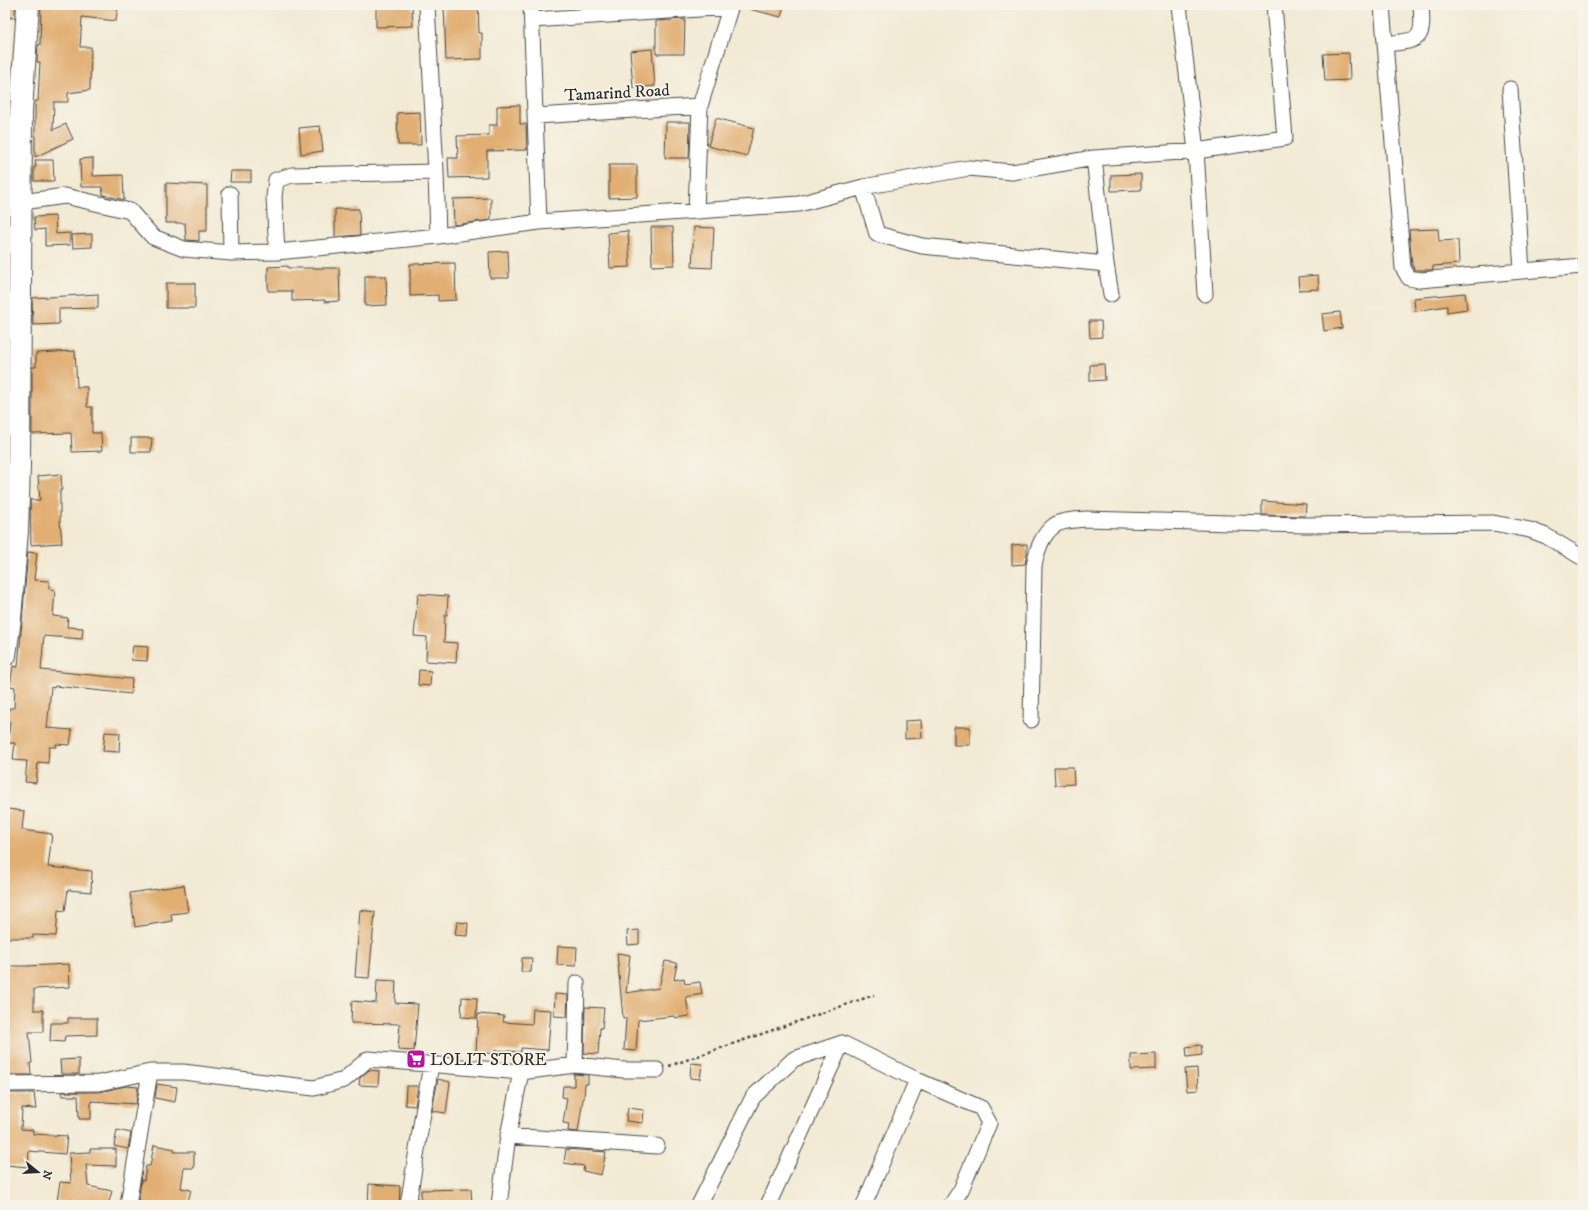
<svg xmlns="http://www.w3.org/2000/svg" width="1588" height="1210" font-family="'IM FELL DW Pica',serif">
	<rect width="100%" height="100%" fill="#f7f3e8"/>
	<filter id="ink" filterUnits="userSpaceOnUse"><feTurbulence type="fractalNoise" baseFrequency=".025" numOctaves="2"/><feDisplacementMap in="SourceGraphic" scale="8" xChannelSelector="R" yChannelSelector="G"/><feConvolveMatrix kernelMatrix="1 2 1 2 8 2 1 2 1" color-interpolation-filters="sRGB"/></filter>
	<filter id="wash" filterUnits="userSpaceOnUse"><feTurbulence type="fractalNoise" baseFrequency=".012" numOctaves="4" result="noise"/><feDisplacementMap in="SourceGraphic" scale="16" xChannelSelector="R" yChannelSelector="G"/><feGaussianBlur stdDeviation="0.9" result="paint"/><feColorMatrix in="noise" values="0 0 0 0 0 0 0 0 0 0 0 0 0 0 0 0 0 1.4 0 .05"/><feComposite in="paint" operator="in"/></filter>
	<g filter="url(#wash)">
		<rect width="100%" height="100%" fill="#f2ead4"/>
		<g id="blocks">
			<!-- building -->
			<path fill="#e1af73" d="M5 5H15V18L5 17Z
				M41 5H118L116 21 82 17 80 47H91L90 90 68 93V102H54L53 130 66 124 73 139 35 157V101H38L40 62H37L38 45H40Z
				M376 5H412L413 26 376 27Z
				M444 5H478L479 33H482V59L446 60Z
				M749 5H784L781 17 749 9Z
				M685 19 684 54H656V21Z
				M652 49 655 86 633 88 630 51Z
				M1349 53 1350 80 1325 81 1323 54Z
				M520 105V124H526L527 150 487 151V177L449 178 448 158H458L457 136 489 135V125H497V106Z
				M420 112 421 145H398L397 113Z
				M716 118 754 128 747 156 708 146Z
				M666 122H690L689 158H665Z
				M320 126 323 151 301 154 299 128Z
				M93 158V176L123 175 124 200 103 195 102 187H81L80 159Z
				M35 160H53L54 181H34V167H36Z
				M609 165H637V197L609 198Z
				M231 171H251V182H230Z
				M1141 174V190L1111 191V175Z
				M166 183 207 185V231H199V241L186 240 185 223H166Z
				M491 198V220L454 225 453 199Z
				M335 209H359L360 235 335 237Z
				M55 216 56 234 70 233V245L45 246V229L35 230 34 217Z
				M651 227H673L674 265 652 266Z
				M694 227 714 228 712 268 692 267Z
				M1438 229 1439 241 1458 240 1459 264 1433 266V270H1415L1412 265 1409 230Z
				M628 231 630 267 610 268 608 233Z
				M92 234V247L73 248 72 235Z
				M508 251 509 278H490L489 252Z
				M455 263 456 300 438 301V295L410 296V264Z
				M288 266V268H339L340 301 325 302V300L292 301V291H268V267Z
				M1318 275 1319 289 1299 290 1298 277Z
				M365 276H386L387 305 365 306Z
				M166 283H195V308H166Z
				M1465 293 1467 309 1447 312V306L1415 311 1414 298Z
				M98 294V308L59 309V324L33 325 32 298Z
				M1340 312 1342 328 1324 331 1322 314Z
				M1089 321H1101L1102 337 1090 338Z
				M75 351 77 387H87V407H92V433H101L102 451 72 452 71 433 32 434V367H36V353Z
				M1104 364 1105 380 1090 381V365Z
				M131 438H152L151 452H131Z
				M61 474 62 490H60V520L62 543 31 545 30 500H40L38 476Z
				M1262 501 1306 504 1305 516 1262 515Z
				M1027 544V553L1025 564 1012 565V545Z
				M28 552 37 553 34 580 49 581V589L55 590 53 616 68 618 67 627 83 628 82 639 44 636 41 670 132 679 131 694 55 686 54 688 51 687 47 728 72 730 70 745 56 744V747H49L48 763 38 762 36 783 25 782 27 761 13 760 15 743H8L10 722H8L9 708H14L15 687 10 686 13 666 18 667Z
				M418 594 448 596 447 615H445L444 642 457 643 456 663 426 661 427 637 414 636Z
				M133 646 148 647 147 661 131 660Z
				M419 670 431 671 430 686 418 685Z
				M921 720 922 738 905 739V721Z
				M954 727H970V745H954Z
				M105 732 120 733 119 752 103 751Z
				M1054 767H1073L1074 784 1055 785Z
				M8 809 24 811 22 830 52 834 48 867 92 871 91 892 68 890 65 911 58 910 56 936 33 935V938H5V833Z
				M184 885 188 912 171 914 172 921 135 927 130 893Z
				M360 910 375 912 369 978 355 977Z
				M457 922 468 923 467 936 455 935Z
				M639 930V944L628 945 627 931Z
				M558 946 577 947 576 966 557 965Z
				M617 953 630 955 626 993 659 988 665 961 677 963 674 980 684 978 685 984 700 982 702 994 686 997 689 1016 675 1018 674 1016 638 1020 636 1051 624 1050 626 1018H623Z
				M522 958H532L531 972H521Z
				M69 964 70 987 34 989V1010H43V1032H29L32 1063H30L31 1075H5V966H27Z
				M377 980 396 981 395 1003 418 1004 414 1051 398 1050 400 1024 351 1023 352 1001 376 1003Z
				M555 994 568 995 567 1017 554 1016Z
				M462 997 477 998 476 1018 461 1017Z
				M585 1007 604 1008 602 1028H600L598 1054 584 1053Z
				M533 1009 551 1010 548 1050 521 1048V1052L495 1050V1054L476 1052 478 1014 504 1016 503 1022 532 1024Z
				M68 1018H97V1035L65 1036 64 1042 50 1041 51 1023H68Z
				M1201 1045 1202 1055 1187 1057 1186 1047Z
				M1156 1054V1069L1131 1070V1055Z
				M79 1059V1074H61L60 1060Z
				M691 1063 702 1064 700 1079 690 1078Z
				M1197 1068 1198 1090 1187 1091 1185 1069Z
				M369 1070 379 1071 378 1086 359 1085 360 1078Z
				M574 1074 588 1075V1084H585L584 1099H583L578 1132 568 1131 569 1124 563 1123 567 1098 562 1097 563 1086H574Z
				M438 1079 450 1082 446 1113 432 1111Z
				M157 1084 177 1087 175 1102 155 1098Z
				M126 1086 138 1087 136 1104 91 1101V1119H79L78 1096H62L61 1092H99Z
				M406 1086H418L415 1106 405 1105Z
				M8 1093H34L36 1109 22 1108 21 1129 33 1130V1134L67 1136 65 1154 29 1151 28 1167 5 1165V1128H7Z
				M628 1108 644 1110 643 1123 626 1121Z
				M117 1130 131 1133 128 1149 114 1146Z
				M154 1145 175 1149 174 1152H194V1168H184L181 1188 191 1190 187 1205H138L141 1180 144 1181 146 1166H150Z
				M90 1149H116V1166L86 1165 88 1186 112 1191 108 1205H92L72 1200 71 1203 57 1201 60 1182 71 1183 69 1153 90 1152Z
				M566 1149 606 1152 601 1175 583 1171 584 1166 564 1163Z
				M369 1184 400 1186 399 1205H368Z
				M471 1189 472 1205H421V1190Z"/>
		</g>
	</g>
	<g filter="url(#ink)">
		<use href="#blocks" fill-opacity="0" stroke="#494844" stroke-width="1"/>
		<g fill="none" stroke-linecap="round" stroke-linejoin="round">
			<!-- service casing -->
			<g stroke="#494844" stroke-width="10">
				<path id="service" d="M5 206 20 203"/>
			</g>
			<!-- minor casing -->
			<g stroke="#494844" stroke-width="17">
				<path id="minor" d="M427 5 436 172 438 236
					M531 5 539 222
					M1179 5 1196 151 1205 294
					M1382 5 1403 268 1409 278 1420 280 1522 271
					M532 20 730 7
					M1385 44C1420 40 1424 42 1421 5
					M1510 89 1522 271 1583 266
					M536 116 700 106
					M1094 158 1106 264 1111 294
					M863 187 877 234 922 246 1106 264
					M230 194 231 253
					M22 202 65 196 130 211 153 237 184 249 231 253 277 252 438 236 539 222 799 204 863 187 969 168 1012 172 1094 158 1196 151 1285 138 1274 5
					M696 211 700 106 731 5
					M277 252 274 197 276 180 292 175 436 172
					M1031 720 1034 566C1036 552 1042 534 1055 525 1063 520 1076 520 1086 519L1306 525 1493 523 1530 530 1546 536 1583 558
					M575 1065 624 1070H657
					M5 1084 99 1083 150 1072H183L314 1088 344 1080 368 1059 521 1072 575 1065 577 983
					M508 1136 657 1146
					M128 1205 150 1072
					M408 1205 431 1064
					M499 1205 508 1136 521 1072
					M699 1205 753 1097 794 1059 842 1043 917 1080 981 1108 989 1123 961 1190 951 1205
					M768 1205 842 1043
					M864 1205 917 1080"/>
			</g>
			<!-- secondary casing -->
			<g stroke="#494844" stroke-width="24">
				<path id="secondary" d="M5 655 10 619 17 531 19 465 21 111 28 5"/>
			</g>
			<!-- path -->
			<path stroke="#494844" stroke-width="2.5" stroke-dasharray="3 3" stroke-linecap="butt" d="M669 1066 874 995"/>
			<!-- service -->
			<use href="#service" stroke="#fff" stroke-width="8"/>
			<!-- minor -->
			<use href="#minor" stroke="#fff" stroke-width="15"/>
			<!-- secondary -->
			<use href="#secondary" stroke="#fff" stroke-width="22"/>
		</g>
	</g>
	<!-- icons -->
	<defs>
		<g id="supermarket-square" transform="scale(1)"><rect x="-9" y="-9" width="18" height="18" rx="4" fill="#b5179e" stroke="#f7f3e8"/><path d="M-6-5.5h2.5l.6 2H6L4.5 2H-2.5L-4.4-4H-6ZM-1.5 3.2a1.3 1.3 0 1 0 .1 0ZM3 3.2a1.3 1.3 0 1 0 .1 0Z" fill="#fff"/></g>
	</defs>
	<g fill-rule="evenodd">
		<use href="#supermarket-square" x="416" y="1059"/>
	</g>
	<g text-anchor="middle" stroke-width="3.5" stroke-linejoin="round" paint-order="stroke">
		<!-- street labels -->
		<g font-size="17" fill="#2b2b2b" stroke="#f7f3e8">
			<text transform="translate(617 92) rotate(-3)" y="6">Tamarind Road</text>
		</g>
		<!-- poi labels -->
		<g font-size="17" fill="#2b2b2b" stroke="#f7f3e8" text-anchor="start">
			<text x="430" y="1065">LOLIT STORE</text>
		</g>
	</g>
	<!-- margin -->
	<rect width="1588" height="1210" fill="none" stroke="#f7f3e8" stroke-width="20"/>
	<!-- north arrow -->
	<g transform="translate(38 1172) rotate(108)" stroke="#f7f3e8" stroke-width="3" paint-order="stroke">
	<path d="M0-3L7 15L0 10L-7 15Z" fill="#2b2b2b"/>
	<text y="-6" font-size="11" font-weight="bold" text-anchor="middle" fill="#2b2b2b">N</text>
	</g>
</svg>
